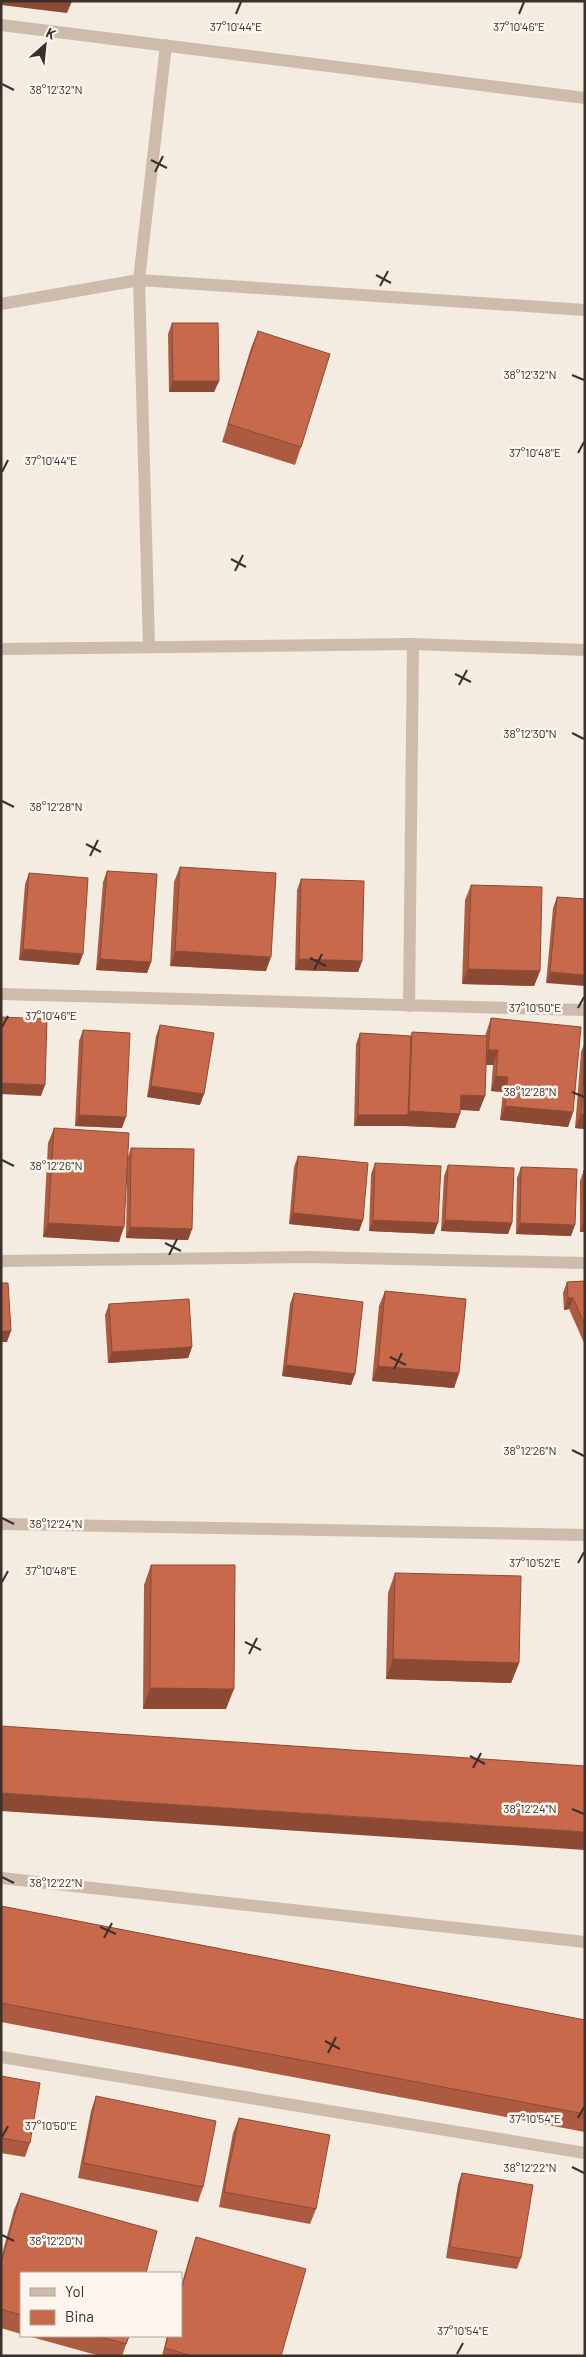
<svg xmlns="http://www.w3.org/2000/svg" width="586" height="2357" font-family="Barlow,sans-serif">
	<rect width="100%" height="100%" fill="#f4ebe1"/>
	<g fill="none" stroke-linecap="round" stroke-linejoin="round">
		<!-- service -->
		<path stroke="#cdbbac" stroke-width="12" d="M1 1878 585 1942"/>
		<!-- minor -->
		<path stroke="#cdbbac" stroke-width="12" d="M1 25 585 98
			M1 304 139 280 585 310
			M149 646 139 280 166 45
			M1 649 413 644 585 650
			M1 994 585 1010
			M409 1006 413 644
			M1 1261 307 1257 585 1263
			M1 1524 585 1535
			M1 2057 585 2153"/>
	</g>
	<!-- wall -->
	<path fill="#ac5a40" d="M172 323 219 381 214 392H169L168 334Z
		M258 331 301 447 295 465 222 442 251 348Z
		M180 867 266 971 170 966 174 882Z
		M107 871 151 962 147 973 96 970 103 882Z
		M29 873 79 965 19 960 25 884Z
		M301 879 362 961 358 972 295 970 297 890Z
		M471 885 540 971 534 986 462 984 465 900Z
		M557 897 585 899 546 983 553 908Z
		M491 1018 573 1112 568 1127 500 1120 503 1092 491 1091 493 1065H486L485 1096 479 1111 460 1110 455 1128 404 1126H354L356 1044 360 1033 411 1036 412 1032 485 1036Z
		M160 1025 200 1105 147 1097 156 1036Z
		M83 1030 122 1128 75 1126 79 1041Z
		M585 1042V1129L575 1128 581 1052Z
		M54 1128 128 1157 131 1148 192 1229 188 1240 126 1238 127 1177 119 1242 43 1237 48 1143Z
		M298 1156 363 1220 359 1231 289 1224 294 1167Z
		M375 1163 434 1234 369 1231 371 1174Z
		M448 1165 512 1223 508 1234 441 1231 444 1176Z
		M521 1167 571 1236 516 1234 517 1178Z
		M584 1170 585 1232H580V1181Z
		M585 1281V1345L569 1309 564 1310 563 1293 567 1282Z
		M385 1291 459 1373 454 1388 372 1381 379 1306Z
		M294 1293 355 1374 351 1385 282 1376 290 1304Z
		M109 1304 192 1347 188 1358 108 1363 105 1315Z
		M151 1565 226 1709H143L144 1585Z
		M395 1573 519 1663 511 1683 386 1679 388 1593Z
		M1 1906 585 2020V2132L1 2022Z
		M1 2076 30 2143 25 2157 1 2153Z
		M96 2096 203 2187 198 2202 78 2178 91 2111Z
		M239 2118 316 2209 310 2224 219 2207 233 2133Z
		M462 2173 521 2258 517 2269 446 2258 458 2184Z
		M21 2193V2334L1 2328V2258L14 2210Z
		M196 2237 281 2356H162L167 2336H181V2286L191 2252Z
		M28 2336H129L122 2356H100Z"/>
	<!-- shaded-wall -->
	<path fill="#8c4a34" d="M1 1H72L67 13 1 5Z
		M173 381H219L214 392H169Z
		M23 949 83 954 79 965 19 960Z
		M175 951 271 957 266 971 170 966Z
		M100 959 151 962 147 973 96 970Z
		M299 959 362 961 358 972 295 970Z
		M468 969 540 971 534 986 462 984Z
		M550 972 585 975V986L546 983Z
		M488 1050H498L493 1065H483Z
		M496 1076 508 1077 503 1092 491 1091Z
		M1 1083 45 1085 41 1096 1 1094Z
		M151 1086 204 1094 200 1105 147 1097Z
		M461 1095 485 1096 479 1111 456 1109Z
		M505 1106 573 1112 568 1127 500 1120Z
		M409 1111 460 1114 455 1128 404 1126H354L358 1115H408Z
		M581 1114H585V1129L575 1128Z
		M79 1115 126 1117 122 1128 75 1126Z
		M293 1213 363 1220 359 1231 289 1224Z
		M373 1220 438 1223 434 1234 369 1231Z
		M445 1220 512 1223 508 1234 441 1231Z
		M584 1221 585 1232H580Z
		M48 1223 124 1227 119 1242 43 1237Z
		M520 1223 575 1225 571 1236 516 1234Z
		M130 1227 192 1229 188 1240 126 1238Z
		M568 1298H573L569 1309 564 1310Z
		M1 1331H11L7 1342H1Z
		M192 1347 188 1358 108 1363 112 1352Z
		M286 1365 355 1374 351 1385 282 1376Z
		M378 1366 459 1373 454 1388 372 1381Z
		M393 1659 519 1663 511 1683 386 1679Z
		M150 1688 234 1689 226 1709H143Z
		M1 1793 585 1832V1850L1 1811Z"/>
	<!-- building -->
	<path fill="#c8694b" stroke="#8c4a34" d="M172 323H218L219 381H173Z
		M258 331 330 354 301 447 228 424Z
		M180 867 276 873 271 957 175 951Z
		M107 871 157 874 151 962 100 959Z
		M29 873 88 878 83 954 23 949Z
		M301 879 364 881 362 961 299 959Z
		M471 885 542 887 540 971 468 969Z
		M557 897 585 899V975L550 972Z
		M1 1017 47 1019 45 1085 1 1083Z
		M491 1018 581 1027 573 1112 505 1106 508 1077 496 1076 498 1050H488Z
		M160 1025 214 1033 204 1094 151 1086Z
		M83 1030 130 1033 126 1117 79 1115Z
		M412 1032 487 1036 485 1096 461 1095 460 1114 409 1111Z
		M360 1033 411 1036 408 1115H358Z
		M585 1059V1114H581Z
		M54 1128 129 1133 124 1227 48 1223Z
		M131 1148 194 1149 192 1229 130 1227Z
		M298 1156 368 1163 363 1220 293 1213Z
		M375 1163 441 1166 438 1223 373 1220Z
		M448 1165 514 1168 512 1223 445 1220Z
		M521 1167 577 1169 575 1225 520 1223Z
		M584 1170H585V1221H584Z
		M585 1281V1325L573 1298H568L567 1282Z
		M1 1283H8L11 1331H1Z
		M385 1291 466 1299 459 1373 378 1366Z
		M294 1293 363 1302 355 1374 286 1365Z
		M189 1299 192 1347 112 1352 109 1304Z
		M151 1565H235L234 1689 150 1688Z
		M395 1573 521 1576 519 1663 393 1659Z
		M1 1726 585 1766V1832L1 1793Z
		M1 1906 585 2020V2114L1 2003Z
		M1 2076 40 2083 30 2143 1 2138Z
		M96 2096 216 2121 203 2187 83 2163Z
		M239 2118 330 2135 316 2209 224 2192Z
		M462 2173 533 2185 521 2258 450 2247Z
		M21 2193 157 2231 146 2273H21V2315L1 2309V2263Z
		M196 2237 306 2269 281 2356H192L165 2348 168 2336H181V2291Z
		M97 2336H129L126 2344Z"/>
	<!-- ticks -->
	<path fill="none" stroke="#3b302b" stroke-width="2" d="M236 14 241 2M519 14 524 2M2 84 14 90M151 160 167 168M155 172 163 156M376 275 391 283M380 286 388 271M572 375 584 380M578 453 584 442M2 472 8 460M231 559 246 567M235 571 243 555M455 674 471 682M459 685 467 670M572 733 584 739M2 801 14 807M86 844 101 852M90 856 98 840M310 958 326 966M314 970 322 954M578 1008 584 997M2 1027 8 1016M572 1092 584 1097M2 1160 14 1166M165 1243 181 1251M169 1255 177 1239M390 1357 406 1365M394 1369 402 1353M572 1450 584 1456M2 1518 14 1524M578 1563 584 1552M2 1582 8 1571M245 1642 261 1650M249 1654 257 1638M470 1756 485 1764M473 1768 481 1753M572 1809 584 1814M2 1877 14 1883M100 1927 116 1934M104 1938 112 1923M325 2041 340 2049M328 2053 336 2037M578 2118 584 2107M2 2137 8 2126M572 2167 584 2173M2 2235 14 2241M457 2354 463 2343"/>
	<g font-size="12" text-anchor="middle" fill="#3b302b" stroke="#fbf5ee" stroke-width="5" stroke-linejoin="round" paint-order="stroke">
		<text x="236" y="31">37°10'44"E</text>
		<text x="519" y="31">37°10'46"E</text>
		<text x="56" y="94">38°12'32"N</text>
		<text x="530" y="379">38°12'32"N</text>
		<text x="535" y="457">37°10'48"E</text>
		<text x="51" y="465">37°10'44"E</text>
		<text x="530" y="738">38°12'30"N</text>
		<text x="56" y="811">38°12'28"N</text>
		<text x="535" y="1012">37°10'50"E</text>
		<text x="51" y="1020">37°10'46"E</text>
		<text x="530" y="1096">38°12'28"N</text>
		<text x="56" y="1170">38°12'26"N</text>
		<text x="530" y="1455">38°12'26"N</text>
		<text x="56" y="1528">38°12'24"N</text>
		<text x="535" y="1567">37°10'52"E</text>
		<text x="51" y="1575">37°10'48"E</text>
		<text x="530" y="1813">38°12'24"N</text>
		<text x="56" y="1887">38°12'22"N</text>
		<text x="535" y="2123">37°10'54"E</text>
		<text x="51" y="2130">37°10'50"E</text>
		<text x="530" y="2172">38°12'22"N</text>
		<text x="56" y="2245">38°12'20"N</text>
		<text x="463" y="2335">37°10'54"E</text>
	</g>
	<!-- border -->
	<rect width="586" height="2357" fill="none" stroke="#3b302b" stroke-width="5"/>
	<!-- legend -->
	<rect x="20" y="2272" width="162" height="65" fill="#fbf5ee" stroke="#aea6a0"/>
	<rect x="30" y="2288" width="25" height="8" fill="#cdbbac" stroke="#aea6a0"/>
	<text x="65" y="2297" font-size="15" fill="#3b302b">Yol</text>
	<rect x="30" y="2310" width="25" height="15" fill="#c8694b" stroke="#aea6a0"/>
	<text x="65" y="2322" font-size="15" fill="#3b302b">Bina</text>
	<!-- north arrow -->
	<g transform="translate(45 45) rotate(27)" stroke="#fbf5ee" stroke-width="4" paint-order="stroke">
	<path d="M0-4L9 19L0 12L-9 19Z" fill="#3b302b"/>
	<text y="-8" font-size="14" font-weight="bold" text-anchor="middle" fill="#3b302b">K</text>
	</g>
</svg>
